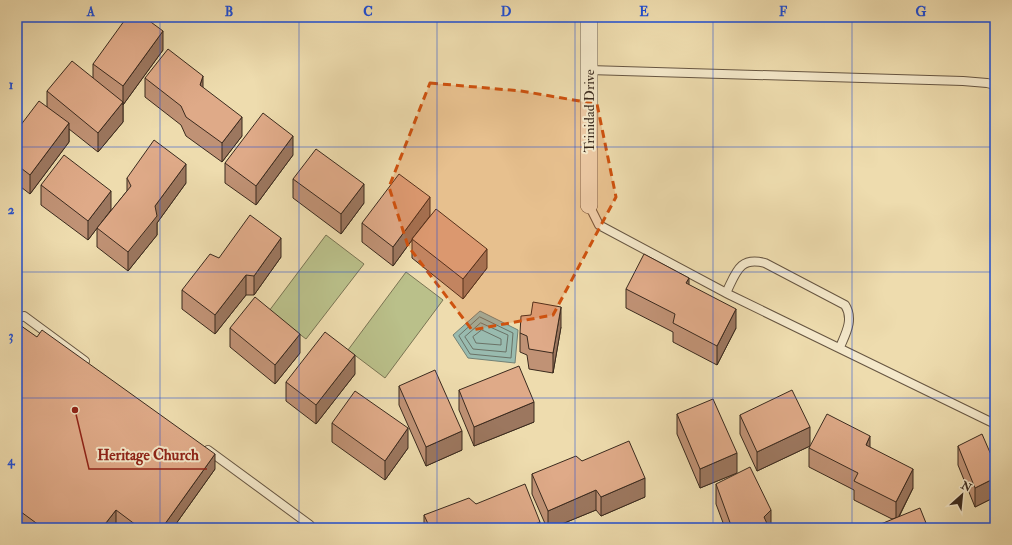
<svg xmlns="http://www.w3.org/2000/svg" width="1012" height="545" font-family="'IM FELL Double Pica',serif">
	<rect width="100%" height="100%" fill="#eedcae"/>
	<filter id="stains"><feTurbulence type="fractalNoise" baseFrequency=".005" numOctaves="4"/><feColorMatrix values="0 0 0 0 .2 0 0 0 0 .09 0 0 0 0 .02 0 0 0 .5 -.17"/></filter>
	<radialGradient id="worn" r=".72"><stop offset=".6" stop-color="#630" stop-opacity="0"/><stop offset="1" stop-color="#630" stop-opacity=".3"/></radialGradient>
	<!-- green -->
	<path fill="#bac08a" stroke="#7a7554" d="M326 235 364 264 306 339 269 311Z
		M406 272 443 300 385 378 348 350Z"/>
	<!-- water -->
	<path fill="#99bbaf" stroke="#738175" d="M480 311 518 330 515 363 468 358 453 335Z"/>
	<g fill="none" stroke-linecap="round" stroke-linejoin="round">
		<!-- shore -->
		<path stroke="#6a7266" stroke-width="1" d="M480 317 513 333 511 358 470 354 459 336Z
			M481 323 508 335 506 352 473 349 465 337Z
			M482 330 501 339V345L476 343 473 337Z"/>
		<!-- service casing -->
		<g stroke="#675642" stroke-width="10">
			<path id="service" d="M589 70 963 81 987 83 995 85
				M589 205 599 225 730 295 995 424
				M726 293C736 273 739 256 765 263L845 305C854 319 846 333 840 347
				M17 319 24 316 85 361
				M208 450 310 525 308 528"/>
		</g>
		<!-- minor casing -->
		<g stroke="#675642" stroke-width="18">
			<path id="minor" d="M589 205V17"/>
		</g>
		<!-- service -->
		<use href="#service" stroke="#f4e8ca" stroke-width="8"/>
		<!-- minor -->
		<use href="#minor" stroke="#f4e8ca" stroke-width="17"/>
	</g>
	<!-- wall -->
	<path fill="#c09275" stroke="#3a2a1e" d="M163 50 123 105V122L98 152 69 129V142L30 194 17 184V130L47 107V91L93 78V64Z
		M145 78 203 88 242 136 222 162 186 136 181 125 145 97Z
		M293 155 256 205 225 183V163Z
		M127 178 186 183 157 223V235L128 271 97 247V228L127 191Z
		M293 179 364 203 341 234 293 198Z
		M41 185 111 210 88 240 41 205Z
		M430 216 487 268 463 299 412 258V240L393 266 362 242V223Z
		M281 257 254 295H246L215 334 182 309V290L219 258Z
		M689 285 736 328 717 365 673 342V332L626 308V289Z
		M17 323 215 469 173 528H120L116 525 113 528H23L17 524Z
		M561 327 553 373 529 369 527 355 520 352V333Z
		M230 328 300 353 275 384 230 347Z
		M355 374 316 424 286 401V382Z
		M399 386 462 450 426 466 399 405Z
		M459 390 534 422 474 446 459 410Z
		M677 414 737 473 700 488 677 434Z
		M740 415 810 446 757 471 740 434Z
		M332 423 408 448 385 480 332 442Z
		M958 446 995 464V497L975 507 958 465Z
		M870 447 913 488 899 517 892 519 854 500V490L809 467V448Z
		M582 461 645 497 601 516 596 510 552 528H547L532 494V474Z
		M716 484 771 528H725L716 504Z
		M476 504 540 528H424V515Z"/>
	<!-- shaded-wall -->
	<path fill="#9c775f" stroke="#3a2a1e" d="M163 31V50L123 105V86Z
		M203 76V96L200 85Z
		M123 102V122L98 152V133Z
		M242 117V136L222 162V143Z
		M69 123V142L30 194V175Z
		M293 136V155L256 205V186Z
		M186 164V183L157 223V235L128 271V252L155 206Z
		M364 184V203L341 234V214Z
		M111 191V210L88 240V221Z
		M430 197V216L412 239V240L393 266V247Z
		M281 238V257L254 295V276Z
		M487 249V268L463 299V279Z
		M246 275V295L215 334V315Z
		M689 278V297L686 283Z
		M561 307V327L553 373V353Z
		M736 309V328L717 365V346Z
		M300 334V353L275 384V365Z
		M355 355V374L316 424V405Z
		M534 402V422L474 446V427Z
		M810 427V446L757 471V452Z
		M408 428V448L385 480V461Z
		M462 431V450L426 466V447Z
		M870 436V456L866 445Z
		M737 453V473L700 488V469Z
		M215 454V469L173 528H162Z
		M913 469V488L896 522V502Z
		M645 478V497L601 516V497Z
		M995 478V497L975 507V488Z
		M596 490V510L552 528H548V511Z
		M116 510V525L113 528H102Z
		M771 510V528H764V517Z
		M540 522V528H525Z
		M77 523V528H73Z"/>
	<!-- building -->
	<path fill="#dfaa88" stroke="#3a2a1e" d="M127 17H144L163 31 123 86 93 64Z
		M168 49 203 76 200 85 242 117 222 143 186 117 181 106 145 78Z
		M72 61 123 102 98 133 47 91Z
		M39 101 69 123 30 175 17 165V130Z
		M263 113 293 136 256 186 225 163Z
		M154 140 186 164 155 206 157 216 128 252 97 228 131 186 127 178Z
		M316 149 364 184 341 214 293 179Z
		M64 155 111 191 88 221 41 185Z
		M399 174 430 197 393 247 362 223Z
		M436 209 487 249 463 279 412 239Z
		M250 215 281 238 254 276 246 275 215 315 182 290 210 254 219 258Z
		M644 254 689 278 686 283 736 309 717 346 673 323 675 314 626 289Z
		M255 297 300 334 275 365 230 328Z
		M533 302 561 307 553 353 529 349 527 336 520 333 521 316 531 315Z
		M17 323 37 337 42 330 215 454 162 528H140L116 510 102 528H83L77 523 73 528H43L17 509Z
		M325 332 355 355 316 405 286 382Z
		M519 366 534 402 474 427 459 390Z
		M435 370 462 431 426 447 399 386Z
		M792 390 810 427 757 452 740 415Z
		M355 391 408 428 385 461 332 423Z
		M713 399 737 453 700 469 677 414Z
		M827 414 870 436 866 445 913 469 896 502 854 481 858 473 809 448Z
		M982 434 995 464V478L975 488 958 446Z
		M629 441 645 478 601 497 596 490 548 511 532 474 576 456 582 461Z
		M750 467 771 510 764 517 769 528H732L716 484Z
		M525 484 540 522 525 528H430L424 515 469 498 476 504Z
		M920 508 928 528H871Z"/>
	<!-- marked area -->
	<path fill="#ce520f" fill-opacity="0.2" stroke="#ce520f" stroke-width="3" stroke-dasharray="8 5" stroke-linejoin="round" d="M430 83 521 91 597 104 616 197 553 315 472 330 408 246 389 187Z"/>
	<!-- grid -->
	<path fill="none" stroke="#1d4ed8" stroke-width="1" stroke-opacity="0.55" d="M160 17V528M299 17V528M437 17V528M575 17V528M713 17V528M852 17V528M17 147H995M17 272H995M17 398H995"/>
	<g text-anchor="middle" stroke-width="4" stroke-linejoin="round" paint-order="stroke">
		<!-- street labels -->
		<g font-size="14" fill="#3a2a1e" stroke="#f4e8ca">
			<text transform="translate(589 111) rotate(-90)" y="5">Trinidad Drive</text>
		</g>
	</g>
	<!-- callouts -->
	<path fill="none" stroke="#8f2418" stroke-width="1.5" d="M75 410L89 469H207"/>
	<circle fill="#8f2418" stroke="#f4e8ca" stroke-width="1.5" cx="75" cy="410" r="4"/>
	<g font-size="15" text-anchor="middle" font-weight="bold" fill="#8f2418" stroke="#f4e8ca" stroke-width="4" stroke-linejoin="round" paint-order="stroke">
		<text x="148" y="460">Heritage Church</text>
	</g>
	<!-- margin -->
	<rect width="1012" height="545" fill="none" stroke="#eedcae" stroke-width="44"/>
	<!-- north arrow -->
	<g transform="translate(962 495) rotate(27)" stroke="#f4e8ca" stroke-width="3" paint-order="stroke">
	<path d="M0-3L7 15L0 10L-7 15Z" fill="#3a2a1e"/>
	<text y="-6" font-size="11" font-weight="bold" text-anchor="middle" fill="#3a2a1e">N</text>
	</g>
	<rect x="22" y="22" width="968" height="501" fill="none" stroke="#1d4ed8" stroke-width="1.5"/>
	<g font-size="13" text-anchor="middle" font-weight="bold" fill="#1d4ed8">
		<text x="91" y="16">A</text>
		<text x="229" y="16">B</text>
		<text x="368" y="16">C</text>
		<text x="506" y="16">D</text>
		<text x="644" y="16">E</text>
		<text x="783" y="16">F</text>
		<text x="921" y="16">G</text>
		<text x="11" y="89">1</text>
		<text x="11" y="214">2</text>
		<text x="11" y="340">3</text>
		<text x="11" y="465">4</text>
	</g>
	<rect width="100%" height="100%" filter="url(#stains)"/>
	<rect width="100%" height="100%" fill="url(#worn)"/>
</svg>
